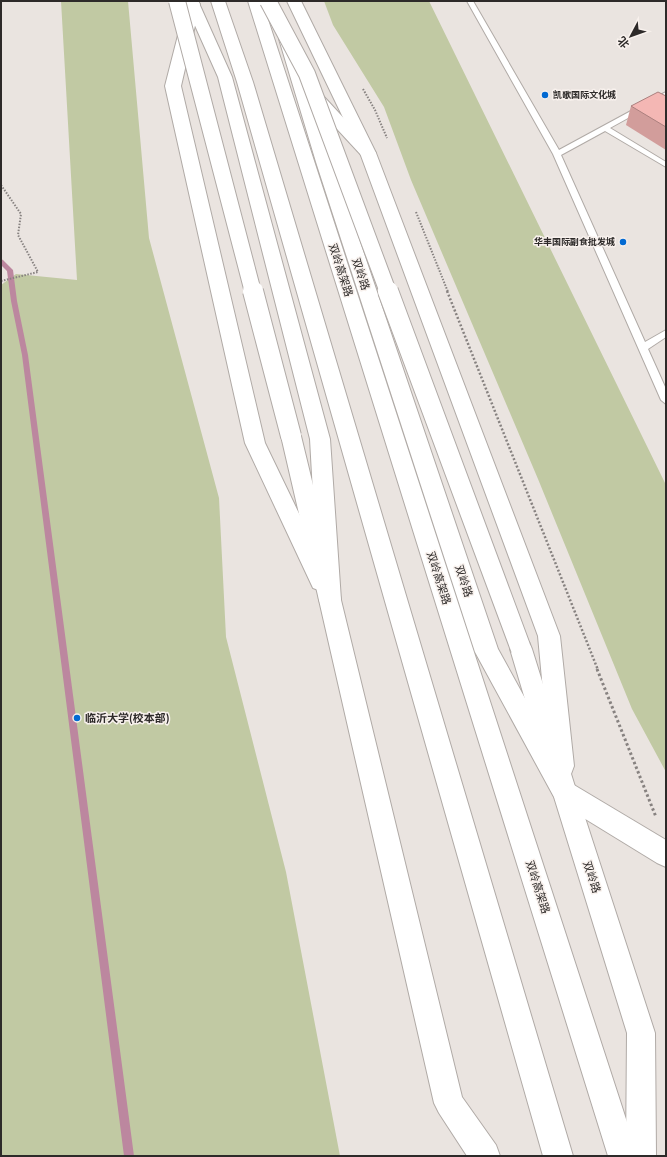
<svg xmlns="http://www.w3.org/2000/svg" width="667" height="1157" font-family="'Source Sans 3','Noto Sans SC',sans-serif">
	<rect width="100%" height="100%" fill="#eae4e0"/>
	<!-- green -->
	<path fill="#c1c9a3" d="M61 1H128L149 238 219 498 226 637 286 872 340 1156H1V285L16 274 77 280Z
		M324 1H429L666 485V772L632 709 538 479 411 180 384 107 333 25Z"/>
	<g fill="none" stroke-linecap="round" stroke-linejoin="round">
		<!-- stream -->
		<path fill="#bc879f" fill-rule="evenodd" d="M1 259 3 260 13 270 17 301 28 355 134 1156H124L22 355 11 301 7 271 1 265Z"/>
		<!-- service casing -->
		<g stroke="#b0aaa6" stroke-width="2">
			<path id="service" d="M467 1H473L559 150 666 92V97L610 128 666 162V167L605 131 561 155 645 342 666 330V337L648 349 666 389V404L661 400 553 154Z"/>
		</g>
		<!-- tertiary casing -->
		<g stroke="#b0aaa6" stroke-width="2">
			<path id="tertiary" d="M188 1H198L200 4 181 86 265 443 332 582 329 588 321 591 313 588 245 443 165 86 186 4Z
				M287 1H301L376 153 560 636 574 766 571 774 562 777 553 774 550 766 538 636 360 153Z"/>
		</g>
		<!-- secondary casing -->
		<g stroke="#b0aaa6" stroke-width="2">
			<path id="secondary" d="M184 1H198L232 77 330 439 341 600 462 1097 496 1145 500 1156H467L439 1113 434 1103 319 600 310 439 218 77Z
				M286 35 291 36 293 39 308 85 314 86 376 153 374 156 368 158 362 156 313 103 498 649 577 793 655 1033 656 1156H626L627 1033 554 797 475 652 316 162 279 39 281 36Z"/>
		</g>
		<!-- primary casing -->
		<g stroke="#b0aaa6" stroke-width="2">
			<path id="primary" d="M565 781 574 785 666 840V867L657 863 556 801 553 793 556 785Z"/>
		</g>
		<!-- trunk casing -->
		<g stroke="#b0aaa6" stroke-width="2">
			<path id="trunk" d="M211 1H225L253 82 573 1156H543L237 82Z
				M248 1H262L638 1156H608Z
				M291 428 298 431 301 436 341 600 338 607 330 609 322 607 319 600 281 436 284 431Z
				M521 639 529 642 532 649 577 793 574 801 565 805 556 801 553 793 510 649 513 642Z"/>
		</g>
		<!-- path-far2 -->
		<path stroke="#878280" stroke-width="2" stroke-dasharray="1.5 1.5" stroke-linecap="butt" d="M363 89 375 110 387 138
			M1 185 21 214 18 235 38 272 1 281
			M416 212 448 292"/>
		<!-- path-far1 -->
		<path stroke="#878280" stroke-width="2.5" stroke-dasharray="2 2" stroke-linecap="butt" d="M447 291 598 670"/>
		<!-- path -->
		<path stroke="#878280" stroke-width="3" stroke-dasharray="2.5 2.5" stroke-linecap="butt" d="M597 669 656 817"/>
		<!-- service -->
		<use href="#service" fill="#fff" fill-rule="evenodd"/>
		<!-- tertiary -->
		<use href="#tertiary" fill="#fff" fill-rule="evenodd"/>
		<!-- secondary -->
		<use href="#secondary" fill="#fff" fill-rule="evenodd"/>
		<!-- primary -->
		<use href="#primary" fill="#fff" fill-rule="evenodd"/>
		<!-- trunk -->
		<use href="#trunk" fill="#fff" fill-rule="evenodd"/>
		<!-- trunk-bridge-far1 casing -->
		<g stroke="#b0aaa6" stroke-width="18" stroke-linecap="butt">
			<path id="trunk-bridge-far1" d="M177 1 253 292
				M268 1 307 74 388 292"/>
		</g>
		<!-- trunk-bridge casing -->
		<g stroke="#b0aaa6" stroke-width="22" stroke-linecap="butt">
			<path id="trunk-bridge" d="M253 291 291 436
				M388 291 521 649"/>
		</g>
		<!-- trunk-bridge-far1 -->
		<use href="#trunk-bridge-far1" stroke="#fff" stroke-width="16"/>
		<!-- trunk-bridge -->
		<use href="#trunk-bridge" stroke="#fff" stroke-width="20"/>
	</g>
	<!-- wall -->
	<path fill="#d29d9b" d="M666 96V150L626 125 631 106Z"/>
	<!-- building -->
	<path fill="#f4b7b4" stroke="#ab807e" d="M658 92 666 96V127L631 106Z"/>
	<!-- markers -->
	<g fill="#036ad2" stroke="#f8f1ed" stroke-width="1.5">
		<circle cx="545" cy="95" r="4"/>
		<circle cx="623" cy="242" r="4"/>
		<circle cx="77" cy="718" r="4"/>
	</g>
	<g text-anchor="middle" stroke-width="3" stroke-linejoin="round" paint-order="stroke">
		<!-- far-poi labels -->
		<g font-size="9" font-weight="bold" fill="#2d2a29" stroke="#f8f1ed" text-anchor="start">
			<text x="553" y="98">凯歌国际文化城</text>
			<text x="615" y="245" text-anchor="end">华丰国际副食批发城</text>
		</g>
		<!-- street labels -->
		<g font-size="11" fill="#2d2a29" stroke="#f8f1ed">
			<text transform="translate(341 270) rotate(72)" y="4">双岭高架路</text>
			<text transform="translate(361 274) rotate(72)" y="4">双岭路</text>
			<text transform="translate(439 578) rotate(72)" y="4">双岭高架路</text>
			<text transform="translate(464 581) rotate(72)" y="4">双岭路</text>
			<text transform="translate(592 877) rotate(72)" y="4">双岭路</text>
			<text transform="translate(538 887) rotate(72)" y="4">双岭高架路</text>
		</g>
		<!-- poi labels -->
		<g font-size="11" font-weight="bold" fill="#2d2a29" stroke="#f8f1ed" text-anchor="start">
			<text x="85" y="722">临沂大学(校本部)</text>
		</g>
	</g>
	<!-- border -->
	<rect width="667" height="1157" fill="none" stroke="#2d2a29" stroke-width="4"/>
	<!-- north arrow -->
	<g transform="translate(631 36) rotate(229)" stroke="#f8f1ed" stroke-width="3" paint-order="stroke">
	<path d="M0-3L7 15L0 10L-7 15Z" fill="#2d2a29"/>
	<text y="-6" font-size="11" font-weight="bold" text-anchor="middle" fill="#2d2a29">北</text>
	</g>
</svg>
